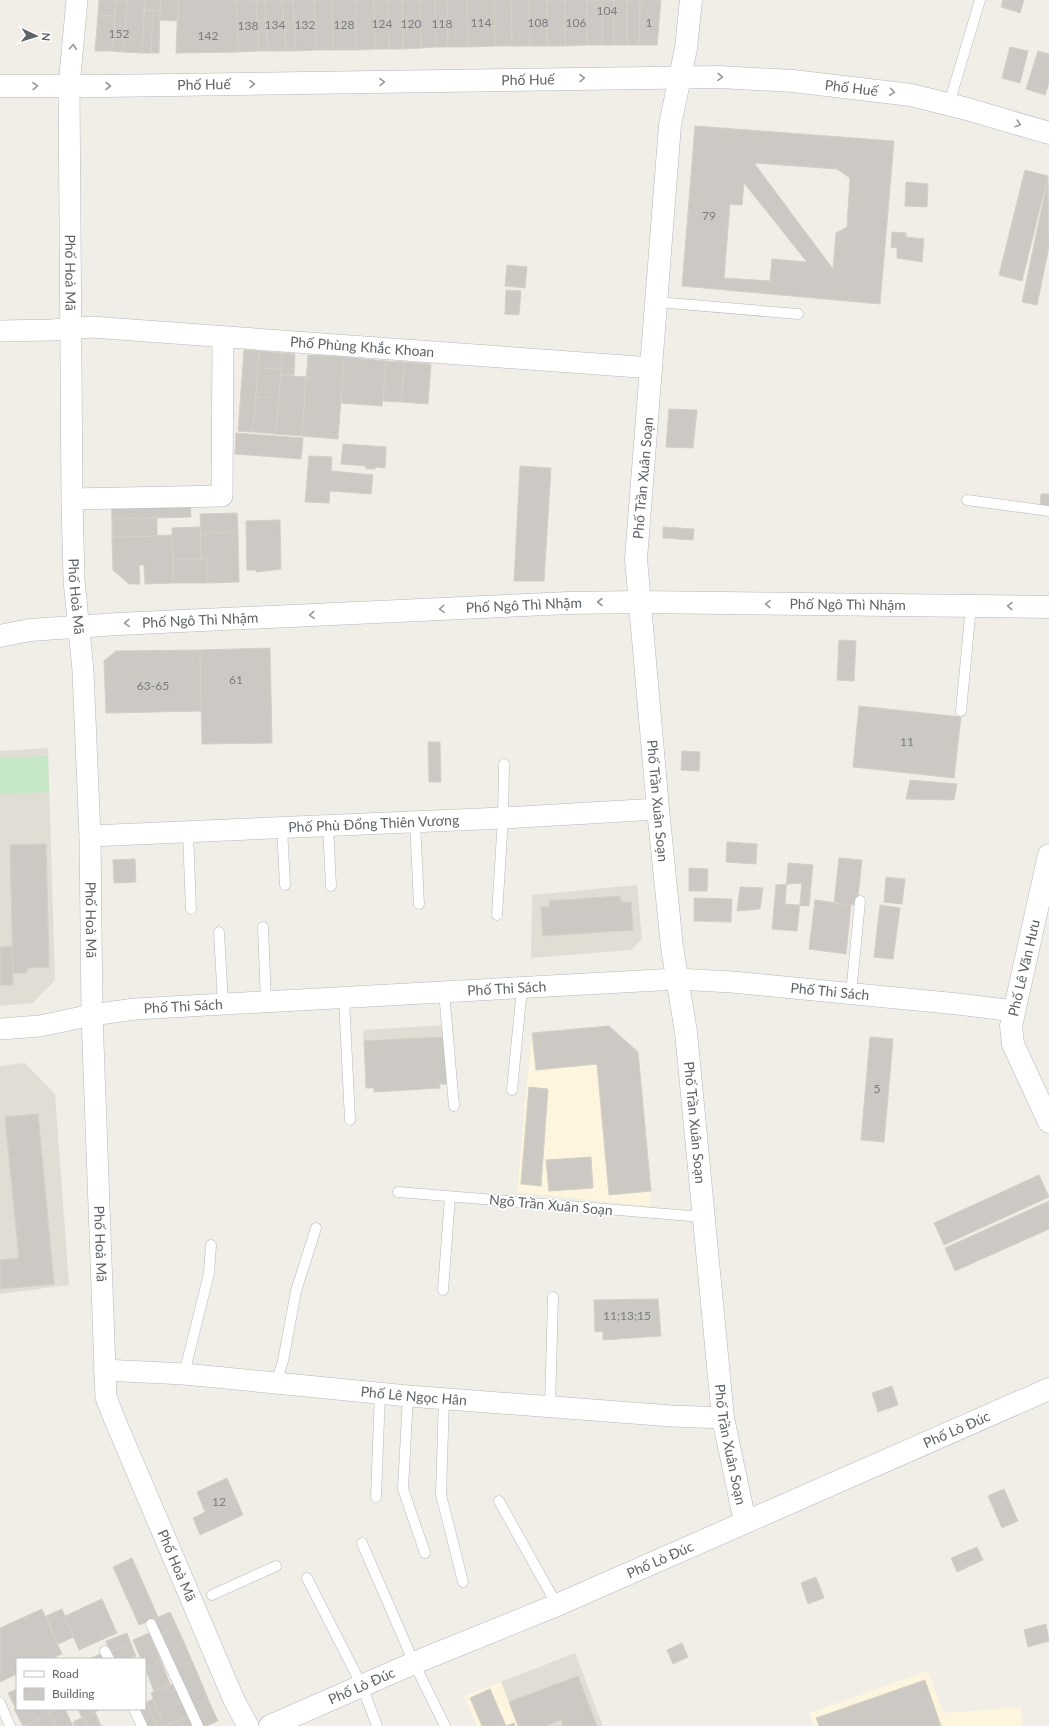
<svg xmlns="http://www.w3.org/2000/svg" width="1049" height="1726" font-family="Lato,sans-serif">
	<rect width="100%" height="100%" fill="#f0eee7"/>
	<!-- commercial -->
	<path fill="#fef5df" d="M609 1026 638 1052 651 1191 650 1206 517 1192 532 1033Z
		M928 1671 944 1713 1021 1707 1022 1726H814L809 1713Z
		M501 1682 518 1726H477L464 1696Z"/>
	<!-- education -->
	<path fill="#e0ddd5" d="M48 748 55 980 33 1003 0 1006V751Z
		M637 885 642 939 631 950 531 958 532 895Z
		M446 1025 449 1084H440V1088L374 1092V1088H366L363 1030Z
		M25 1063 55 1094 69 1285 0 1294V1066Z
		M575 1653 603 1726H518L501 1682Z"/>
	<!-- garden -->
	<path fill="#c6e7c5" d="M48 756 49 792 0 794V758Z"/>
	<!-- building -->
	<path fill="#ccc9c4" stroke="#d5cfc5" fill-rule="evenodd" d="M99 0H116L115 16 98 15Z
		M116 0H127L124 52 112 51Z
		M127 0H145L142 53 124 52Z
		M145 0H161L160 11 144 10Z
		M161 0H178V21L160 20Z
		M178 0H236L239 52 176 53Z
		M236 0H256L259 51 239 52Z
		M256 0H265L268 51H259Z
		M265 0H282L286 51H268Z
		M282 0H293L296 51H286Z
		M293 0H314L316 50 296 51Z
		M314 0H332L333 50H316Z
		M332 0H356V50H333Z
		M356 0H374L375 49 356 50Z
		M374 0H388L389 49H375Z
		M388 0H402L403 49H389Z
		M402 0H420L421 48 403 49Z
		M420 0H435L436 47 421 48Z
		M435 0H447L448 47H436Z
		M447 0H467L468 47H448Z
		M467 0H494L495 46 468 47Z
		M494 0H511L512 46H495Z
		M511 0H529L530 46H512Z
		M529 0H547V46H530Z
		M547 0H565V46H547Z
		M565 0H587V45L565 46Z
		M587 0H602V45H587Z
		M602 0H614V45H602Z
		M614 0H627V45H614Z
		M627 0H640L639 45H627Z
		M640 0H661L657 45H639Z
		M1003 0H1024L1020 13 1001 7Z
		M144 10H153L151 53H142Z
		M153 10 160 11 159 53H151Z
		M98 15 115 16 112 51H95Z
		M1010 47 1028 51 1020 83 1002 78Z
		M1038 51 1049 54V83L1045 95 1026 89Z
		M695 126 894 141 880 304 682 286ZM754 163 837 169 850 178 847 227 836 233 833 269ZM744 183 807 262 772 259 770 281 724 278 730 204 742 205Z
		M1025 170 1048 176 1022 281 999 275Z
		M1048 178 1049 247 1037 305 1022 302Z
		M906 182 928 184 927 207 905 206Z
		M892 232 906 233V237L924 239 922 262 897 258V247L891 248Z
		M507 265 527 267 525 288 505 286Z
		M506 290 521 291 519 315 505 314Z
		M244 350 259 351 253 432 238 431Z
		M259 351 282 353 281 369 258 368Z
		M282 353 295 354 294 375H281Z
		M308 355 344 357 338 439 302 436Z
		M344 357 386 361 382 406 341 403Z
		M386 361 404 362 401 402 383 401Z
		M404 362 431 364 428 404 401 402Z
		M258 368 281 369 279 398 256 397Z
		M281 375 306 377 302 436 276 434Z
		M256 397 279 398 276 434 253 432Z
		M669 409 697 410 693 448 666 447Z
		M236 433 303 438 301 459 235 454Z
		M343 444 386 447 385 468 376 467 375 469H366V466L341 464Z
		M309 456 332 457 331 471 373 475 371 494 330 491 329 503 305 502Z
		M520 466 551 468 544 581H514Z
		M1041 494H1049V510L1040 509Z
		M157 498H190L191 517 157 518Z
		M157 498V518L112 519 111 500Z
		M237 513 238 532 201 533 200 514Z
		M157 518V536L112 537V519Z
		M280 520 281 569 256 572V570H247L246 521Z
		M200 527 201 559 173 560 172 528Z
		M663 527 694 529 693 540 663 538Z
		M238 532 239 582 207 583V559H201V533Z
		M172 535 173 583 145 584 144 565H139L140 584H129L113 570 112 537Z
		M201 559H207V583H173V560Z
		M839 640 856 641 854 681 837 680Z
		M270 648 272 743 202 744 200 650Z
		M200 650 201 711 106 713 104 661 116 651Z
		M859 706 961 717 954 778 853 767Z
		M428 742H440L441 782H429Z
		M682 751 700 752 699 771 681 770Z
		M910 780 957 784 954 800 906 799Z
		M727 842 757 844 756 864 726 862Z
		M46 844 49 967 27 968V973H13L10 845Z
		M839 858 862 860 857 905 834 903Z
		M135 859 136 882 114 883 113 860Z
		M788 863 813 865 809 906 785 904Z
		M689 868 708 869 707 891H689Z
		M886 877 905 879 902 904 884 902Z
		M802 883 797 931 772 929 776 885Z
		M740 887 763 888 760 909 737 911Z
		M620 896 621 902H631L633 930 543 936 541 907H549V901Z
		M694 898 732 899 731 922 694 921Z
		M815 900 851 905 846 954 809 949Z
		M880 905 900 908 893 959 874 957Z
		M12 946 13 985H0V947Z
		M609 1026 638 1052 651 1191 609 1195 597 1064 536 1070 532 1033Z
		M446 1037 449 1084H439L440 1088 374 1092V1088H366L364 1041Z
		M870 1037 893 1039 884 1142 861 1140Z
		M529 1087 548 1089 541 1186 521 1184Z
		M38 1114 54 1284 0 1289V1260L19 1258 5 1117Z
		M591 1157 593 1188 549 1191 546 1160Z
		M1039 1175 1049 1197 944 1245 934 1223Z
		M1049 1201V1229L955 1271 945 1248Z
		M658 1299 661 1336 603 1340V1331L595 1332 594 1300Z
		M892 1386 898 1405 878 1412 872 1393Z
		M227 1478 243 1515 200 1535 193 1518 205 1512 197 1492Z
		M1004 1489 1018 1521 1002 1528 988 1496Z
		M977 1547 983 1560 957 1572 951 1558Z
		M132 1558 158 1617 139 1625 113 1567Z
		M816 1577 824 1598 808 1604 801 1583Z
		M102 1599 117 1633 79 1650 65 1616Z
		M42 1609 62 1654 51 1659H17V1674L0 1682V1628Z
		M62 1609 74 1637 58 1644 46 1616Z
		M170 1612 177 1627 160 1634 154 1619Z
		M1046 1624 1049 1641 1028 1647 1024 1630Z
		M177 1627 184 1642 167 1650 160 1634Z
		M127 1633 131 1644 110 1652 106 1641Z
		M149 1633 161 1661 145 1668V1659H141L133 1640Z
		M184 1642 192 1661 175 1668 167 1650Z
		M682 1643 688 1657 673 1664 667 1650Z
		M131 1644 136 1656 129 1659H113L110 1652Z
		M100 1654 103 1659H89Z
		M161 1661 170 1684 154 1691 145 1668Z
		M192 1661 202 1684 186 1692 175 1668Z
		M578 1676 597 1726H563L561 1720 546 1726H518L509 1702Z
		M925 1680 941 1726H819L816 1718Z
		M175 1683 183 1702 159 1713 151 1693Z
		M202 1684 211 1706 195 1713 186 1692Z
		M17 1689V1708L16 1709 8 1693Z
		M490 1689 506 1726 514 1723 515 1726H482L470 1698Z
		M153 1699 159 1713 164 1726H157L147 1702Z
		M147 1702 157 1726H143L136 1709H145V1703Z
		M183 1702 189 1716 164 1726 159 1713Z
		M211 1706 218 1721 206 1726H201L195 1713Z
		M17 1708 41 1709 44 1716 23 1726 14 1709Z
		M41 1709H58L44 1716Z
		M58 1709H65L73 1726H55L49 1713Z
		M78 1709H99V1710L82 1718Z
		M95 1712 101 1726H88L84 1717Z
		M49 1713 55 1726H24L44 1716Z
		M189 1716 193 1726H166Z
		M84 1717 88 1726H75L73 1722Z"/>
	<g fill="none" stroke-linecap="round" stroke-linejoin="round">
		<!-- lane casing -->
		<g stroke="#b4b8bb" stroke-width="11">
			<path id="lane" d="M949 104 980 0
				M657 302 798 314
				M967 500 1049 511
				M961 711 971 606
				M415 822 419 904
				M328 826 331 886
				M282 828 285 885
				M188 833 191 909
				M497 915 503 818 504 764
				M263 927 266 1002
				M219 932 223 1004
				M444 992 454 1106
				M851 994 860 901
				M344 998 350 1120
				M512 1090 522 988
				M398 1192 703 1217
				M443 1290 450 1197
				M184 1374 209 1273 211 1245
				M276 1383 283 1361 296 1291 316 1228
				M408 1396 403 1489 425 1553
				M444 1398 441 1495 463 1582
				M550 1407 553 1297
				M376 1497 380 1393
				M499 1501 557 1605
				M362 1543 414 1663 445 1726
				M307 1578 362 1686 377 1726
				M212 1595 276 1566
				M151 1624 198 1726
				M105 1651 109 1659
				M0 1703 10 1726
				M134 1709 142 1726"/>
		</g>
		<!-- street casing -->
		<g stroke="#b4b8bb" stroke-width="22">
			<g id="street">
				<path id="s1" d="M77 0 69 86 72 499 74 580 83 671 90 836 92 1015 106 1397 114 1418 234 1700 248 1726"/>
				<path id="s2" d="M0 331 52 330 91 327 652 368"/>
				<path d="M72 499 222 496 223 337"/>
				<path id="s3" d="M90 836 503 818 658 809"/>
				<path id="s4" d="M0 1029 40 1026 92 1015 135 1009 677 979 732 982 958 1004 1014 1011"/>
				<path id="s5" d="M104 1370 184 1374 408 1396 672 1416 723 1418"/>
			</g>
		</g>
		<!-- secondary casing -->
		<g stroke="#b3b7bb" stroke-width="23">
			<g id="secondary">
				<path id="s6" d="M691 0 686 48 670 125 636 559 658 809 672 947 686 1032 723 1418 745 1522"/>
				<path id="s7" d="M0 86H105L719 77 793 81 911 95 967 109 1049 133"/>
				<path id="s8" d="M0 636 30 630 118 624 569 603 639 602 1049 607"/>
				<path d="M1049 855 1011 1026 1013 1044 1049 1122"/>
				<path id="s9" d="M270 1726 414 1663 557 1605 1049 1389"/>
			</g>
		</g>
		<!-- lane -->
		<use href="#lane" stroke="#fff" stroke-width="10"/>
		<!-- street -->
		<use href="#street" stroke="#fff" stroke-width="21"/>
		<!-- secondary -->
		<use href="#secondary" stroke="#fff" stroke-width="22"/>
	</g>
	<!-- one-way arrows -->
	<defs><path id="oneway-chevron" d="M-2-3.5L2.5 0L-2 3.5" fill="none" stroke-width="1.6" stroke-linecap="round" stroke-linejoin="round"/></defs>
	<g stroke="#969a9c">
		<use href="#oneway-chevron" transform="translate(73 47) rotate(-85)"/>
		<use href="#oneway-chevron" transform="translate(720 77) rotate(2)"/>
		<use href="#oneway-chevron" transform="translate(582 78) rotate(-1)"/>
		<use href="#oneway-chevron" transform="translate(382 82) rotate(-1)"/>
		<use href="#oneway-chevron" transform="translate(252 84) rotate(-1)"/>
		<use href="#oneway-chevron" transform="translate(35 86) rotate(-1)"/>
		<use href="#oneway-chevron" transform="translate(108 86)"/>
		<use href="#oneway-chevron" transform="translate(892 92) rotate(8)"/>
		<use href="#oneway-chevron" transform="translate(1018 124) rotate(17)"/>
		<use href="#oneway-chevron" transform="translate(600 602) rotate(180)"/>
		<use href="#oneway-chevron" transform="translate(768 604) rotate(-179)"/>
		<use href="#oneway-chevron" transform="translate(1010 606) rotate(-179)"/>
		<use href="#oneway-chevron" transform="translate(442 609) rotate(177)"/>
		<use href="#oneway-chevron" transform="translate(312 615) rotate(177)"/>
		<use href="#oneway-chevron" transform="translate(127 623) rotate(177)"/>
	</g>
	<g text-anchor="middle" stroke-width="3.5" stroke-linejoin="round" paint-order="stroke">
		<!-- number labels -->
		<g font-size="12" fill="#7a7c7e">
			<text x="607" y="15">104</text>
			<text x="481" y="27">114</text>
			<text x="538" y="27">108</text>
			<text x="576" y="27">106</text>
			<text x="649" y="27">1</text>
			<text x="382" y="28">124</text>
			<text x="411" y="28">120</text>
			<text x="442" y="28">118</text>
			<text x="275" y="29">134</text>
			<text x="305" y="29">132</text>
			<text x="344" y="29">128</text>
			<text x="248" y="30">138</text>
			<text x="119" y="38">152</text>
			<text x="208" y="40">142</text>
			<text x="709" y="220">79</text>
			<text x="236" y="684">61</text>
			<text x="153" y="690">63-65</text>
			<text x="907" y="746">11</text>
			<text x="877" y="1093">5</text>
			<text x="627" y="1320">11;13;15</text>
			<text x="219" y="1506">12</text>
		</g>
		<!-- street labels -->
		<g font-size="14" fill="#5e6367" stroke="#fff">
			<text dy="5" stroke="none"><textPath href="#s7" startOffset="528">Phố Huế</textPath></text>
			<text dy="5" stroke="none"><textPath href="#s7" startOffset="204">Phố Huế</textPath></text>
			<text dy="5" stroke="none"><textPath href="#s7" startOffset="852">Phố Huế</textPath></text>
			<text dy="5" stroke="none"><textPath href="#s1" startOffset="273">Phố Hoà Mã</textPath></text>
			<text dy="5" stroke="none"><textPath href="#s2" startOffset="363">Phố Phùng Khắc Khoan</textPath></text>
			<text transform="translate(643 478) rotate(-85)" y="5">Phố Trần Xuân Soạn</text>
			<text dy="5" stroke="none"><textPath href="#s1" startOffset="597">Phố Hoà Mã</textPath></text>
			<text dy="5" stroke="none"><textPath href="#s8" startOffset="849">Phố Ngô Thì Nhậm</textPath></text>
			<text dy="5" stroke="none"><textPath href="#s8" startOffset="525">Phố Ngô Thì Nhậm</textPath></text>
			<text dy="5" stroke="none"><textPath href="#s8" startOffset="201">Phố Ngô Thì Nhậm</textPath></text>
			<text dy="5" stroke="none"><textPath href="#s6" startOffset="805">Phố Trần Xuân Soạn</textPath></text>
			<text dy="5" stroke="none"><textPath href="#s3" startOffset="284">Phố Phù Đổng Thiên Vương</textPath></text>
			<text dy="5" stroke="none"><textPath href="#s1" startOffset="921">Phố Hoà Mã</textPath></text>
			<text transform="translate(1024 968) rotate(-77)" y="5">Phố Lê Văn Hưu</text>
			<text dy="5" stroke="none"><textPath href="#s4" startOffset="509">Phố Thi Sách</textPath></text>
			<text dy="5" stroke="none"><textPath href="#s4" startOffset="833">Phố Thi Sách</textPath></text>
			<text dy="5" stroke="none"><textPath href="#s4" startOffset="185">Phố Thi Sách</textPath></text>
			<text dy="5" stroke="none"><textPath href="#s6" startOffset="1129">Phố Trần Xuân Soạn</textPath></text>
			<text transform="translate(551 1205) rotate(5)" y="5">Ngõ Trần Xuân Soạn</text>
			<text dy="5" stroke="none"><textPath href="#s1" startOffset="1245">Phố Hoà Mã</textPath></text>
			<text dy="5" stroke="none"><textPath href="#s5" startOffset="311">Phố Lê Ngọc Hân</textPath></text>
			<text dy="5" stroke="none"><textPath href="#s9" startOffset="748">Phố Lò Đúc</textPath></text>
			<text dy="5" stroke="none"><textPath href="#s6" startOffset="1453">Phố Trần Xuân Soạn</textPath></text>
			<text dy="5" stroke="none"><textPath href="#s9" startOffset="424">Phố Lò Đúc</textPath></text>
			<text dy="5" stroke="none"><textPath href="#s1" startOffset="1581">Phố Hoà Mã</textPath></text>
			<text dy="5" stroke="none"><textPath href="#s9" startOffset="100">Phố Lò Đúc</textPath></text>
		</g>
	</g>
	<!-- legend -->
	<rect x="16" y="1658" width="130" height="52" fill="#ffffff" stroke="#bfc1c2"/>
	<rect x="24" y="1671" width="20" height="6" fill="#ffffff" stroke="#bfc1c2"/>
	<text x="52" y="1678" font-size="12" fill="#5e6367">Road</text>
	<rect x="24" y="1688" width="20" height="12" fill="#ccc9c4" stroke="#bfc1c2"/>
	<text x="52" y="1698" font-size="12" fill="#5e6367">Building</text>
	<!-- north arrow -->
	<g transform="translate(36 36) rotate(94)" stroke="#ffffff" stroke-width="3" paint-order="stroke">
	<path d="M0-3L7 15L0 10L-7 15Z" fill="#5e6367"/>
	<text y="-6" font-size="11" font-weight="bold" text-anchor="middle" fill="#5e6367">N</text>
	</g>
</svg>
